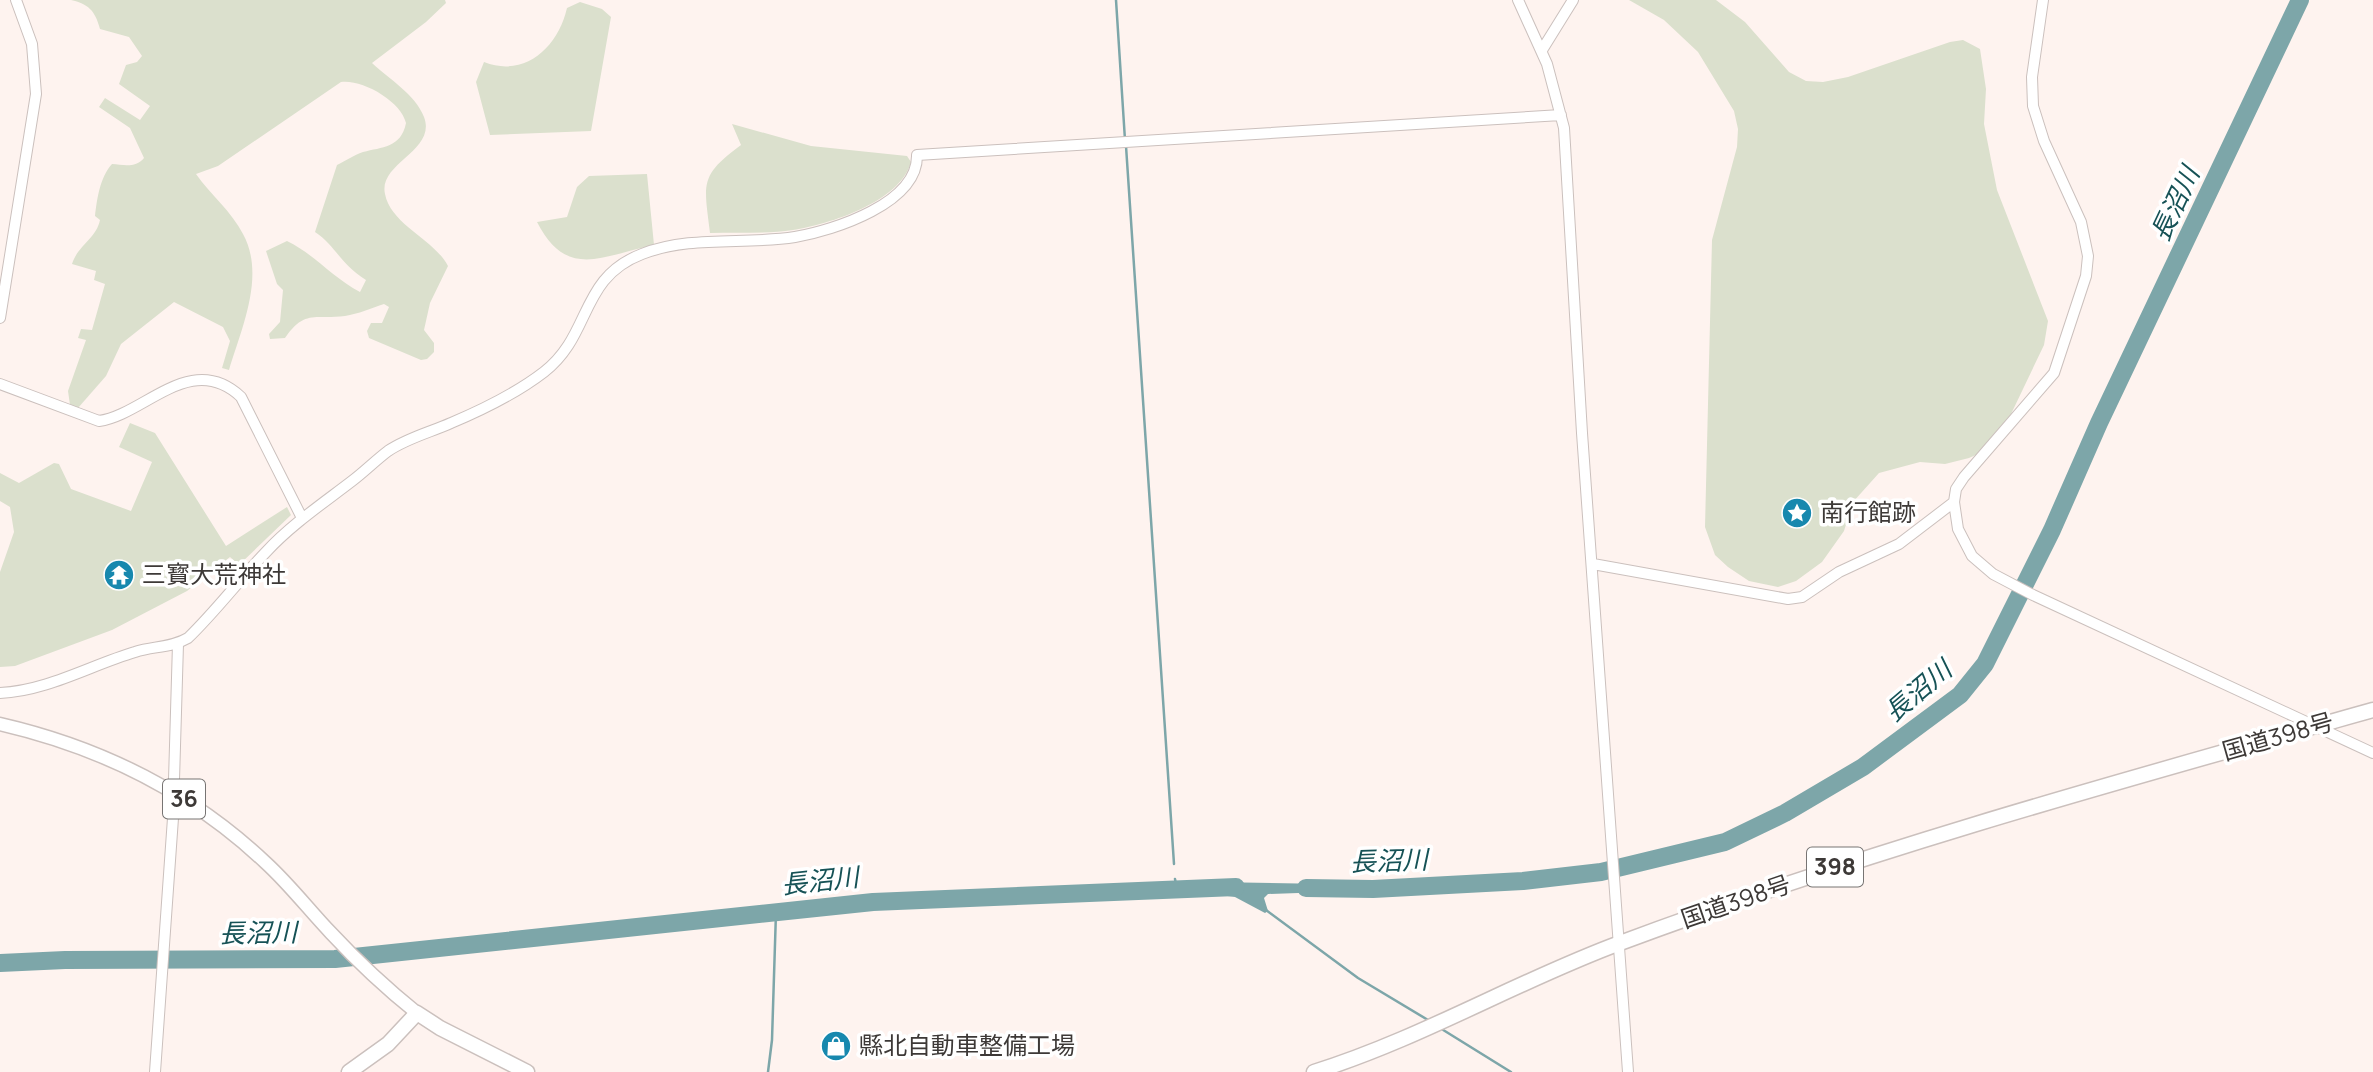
<svg xmlns="http://www.w3.org/2000/svg" width="2373" height="1072" font-family="Manrope,'Noto Sans JP',sans-serif">
	<rect width="100%" height="100%" fill="#fef3ef"/>
	<!-- green -->
	<path fill="#dbe0cd" d="M71 0H445L446 3 426 22 372 63C389 79 415 94 424 117 437 151 378 163 385 194 391 225 434 239 448 266L430 303 424 330 434 343V352L427 359 421 360 369 338 367 331 371 323H382L389 307 384 304C372 308 358 314 345 316 315 320 305 309 285 338L270 339 269 334 280 322 283 290 277 284 266 251 287 241C314 254 333 278 360 292L366 280C340 264 336 246 315 232L337 165C345 161 354 155 363 152 382 147 401 148 406 123 401 101 362 79 341 82L218 166 196 174C210 194 232 212 243 234 266 276 241 329 229 370L222 368 230 341 223 327 174 302 121 344 106 376 78 408 70 405 68 391 86 340 78 338 81 329 92 330 105 284 94 280 96 271 72 264C78 245 96 239 100 220L95 216C97 199 100 177 112 164 124 165 136 168 144 158L130 128 99 107 105 98 140 120 150 106 119 84 126 65 137 62 142 56 129 37 100 29C95 10 88 4 71 0Z
		M1629 0H1716L1745 22 1789 72 1806 81 1823 82 1848 77 1950 42 1963 40 1980 49 1986 89 1984 124 1997 190 2048 321 2044 345 2001 435 1987 450 1969 458 1945 464 1920 462 1879 473 1853 502 1844 531 1822 562 1796 581 1778 587 1749 581 1728 567 1715 555 1705 527 1712 240 1737 147 1738 129 1734 111 1698 52 1664 20Z
		M580 2 602 9 611 17 591 131 490 135 476 82 484 62C524 78 558 48 567 8Z
		M732 124 811 146 907 156 911 162C900 202 830 224 793 230 766 234 737 232 710 233 704 183 699 176 741 145Z
		M647 174 654 245C601 256 567 280 537 222L567 217 577 187 589 176Z
		M130 423 155 433 226 546 287 507 291 515 239 565 230 557 187 591 112 630 15 666 0 667V572L14 532 10 507 0 501V473L19 483 54 463 59 464 71 489 131 511 152 462 119 447Z"/>
	<!-- water -->
	<path fill="#7da6a9" d="M1213 882 1328 884 1327 892 1268 894 1264 898 1268 911 1265 913 1235 897 1212 894Z"/>
	<g fill="none" stroke-linecap="round" stroke-linejoin="round">
		<!-- stream -->
		<path stroke="#7da6a9" stroke-width="2.5" d="M1116 0 1125 140
			M1126 146 1174 864
			M1175 879 1177 889
			M1266 910 1358 978 1428 1020
			M1440 1028 1511 1072
			M768 1072 772 1040 776 912"/>
		<!-- river -->
		<path stroke="#7da6a9" stroke-width="18" d="M1306 888 1373 889 1523 881 1601 872 1725 842 1785 813 1863 767 1960 695 1985 664 2052 530 2099 423 2300 0
			M0 963 65 960 335 959 873 902 1236 887"/>
		<!-- minor casing -->
		<g stroke="#cbc0bd" stroke-width="12">
			<path id="minor" d="M1518 0 1547 64 1564 128 1582 433 1628 1072
				M2043 0 2032 77 2033 106 2044 141 2081 222 2088 256 2086 276 2054 373 1964 477 1956 489 1954 502 1958 529 1972 556 1993 574 2033 595 2373 753
				M1542 50 1573 0
				M0 318 36 94 32 44 16 0
				M0 384 99 421C144 415 191 350 241 397L302 518
				M1593 564 1788 599 1802 597 1839 572 1899 544 1954 502
				M0 693C47 691 91 665 135 652 153 646 171 648 188 638 216 611 239 580 266 552 291 525 322 504 352 481 364 472 376 460 388 451 407 438 431 432 451 423 482 410 518 392 544 372 592 335 579 278 642 254 691 235 744 245 795 237 835 230 918 203 917 155L1561 115
				M174 780 178 644
				M155 1072 174 804"/>
		</g>
		<!-- major casing -->
		<g stroke="#cbc0bd" stroke-width="15">
			<path id="major" d="M0 724C100 747 191 792 266 863 290 885 309 910 331 933 358 962 387 989 417 1013"/>
		</g>
		<!-- highway casing -->
		<g stroke="#cbc0bd" stroke-width="17">
			<path id="highway" d="M349 1072 388 1044 417 1013 440 1028 527 1072
				M1314 1072C1420 1039 1517 981 1620 943 1866 851 2120 781 2373 710"/>
		</g>
		<!-- minor -->
		<use href="#minor" stroke="#fff" stroke-width="10"/>
		<!-- major -->
		<use href="#major" stroke="#fff" stroke-width="12"/>
		<!-- highway -->
		<use href="#highway" stroke="#fff" stroke-width="14"/>
	</g>
	<!-- icons -->
	<defs>
		<g id="sight-disc" transform="scale(1.575)"><circle r="9.5" fill="#1788ae" stroke="#fff"/><path d="M0-6L1.8-2.2L6-1.7L2.9 1.2L3.7 5.4L0 3.3L-3.7 5.4L-2.9 1.2L-6-1.7L-1.8-2.2Z" fill="#fff"/></g>
		<g id="temple-disc" transform="scale(1.575)"><circle r="9.5" fill="#1788ae" stroke="#fff"/><path d="M0-6L5-2H3V0L6.5 2.5H4V6H1.5V3h-3V6H-4V2.5H-6.5L-3 0V-2H-5Z" fill="#fff"/></g>
		<g id="shop-disc" transform="scale(1.575)"><circle r="9.5" fill="#1788ae" stroke="#fff"/><path d="M-5-2.5h2.3a2.7 3.5 0 0 1 5.4 0H5L5.5 6h-11ZM-1.5-2.5h3a1.5 2.3 0 0 0-3 0Z" fill="#fff"/></g>
	</defs>
	<g fill-rule="evenodd">
		<use href="#sight-disc" x="1797" y="513"/>
		<use href="#temple-disc" x="119" y="575"/>
		<use href="#shop-disc" x="836" y="1046"/>
	</g>
	<g text-anchor="middle" stroke-width="7" stroke-linejoin="round" paint-order="stroke">
		<!-- shield labels -->
		<g fill="#fff" stroke="#777473" stroke-width="2">
			<rect x="163" y="779.5" width="42" height="39" rx="5"/>
			<rect x="1807" y="847.5" width="56" height="39" rx="5"/>
		</g>
		<g font-size="23" font-weight="bold" fill="#3d3937">
			<text x="184" y="807">36</text>
			<text x="1835" y="875">398</text>
		</g>
		<!-- poi labels -->
		<g font-size="24" fill="#3d3937" stroke="#fff" text-anchor="start">
			<text x="1820" y="521">南行館跡</text>
			<text x="142" y="583">三寳大荒神社</text>
			<text x="859" y="1054">縣北自動車整備工場</text>
		</g>
		<!-- street labels -->
		<g font-size="24" fill="#3d3937" stroke="#fff">
			<text transform="translate(2278 737) rotate(-16)" y="8">国道398号</text>
			<text transform="translate(1736 902) rotate(-19)" y="8">国道398号</text>
		</g>
		<!-- water labels -->
		<g font-size="26" font-style="italic" fill="#165256" stroke="#fff">
			<text transform="translate(2175 204) rotate(-65)" y="9">長沼川</text>
			<text transform="translate(1918 691) rotate(-40)" y="9">長沼川</text>
			<text transform="translate(1389 861) rotate(-2)" y="9">長沼川</text>
			<text transform="translate(820 881) rotate(-6)" y="9">長沼川</text>
			<text transform="translate(258 933) rotate(-1)" y="9">長沼川</text>
		</g>
	</g>
</svg>
